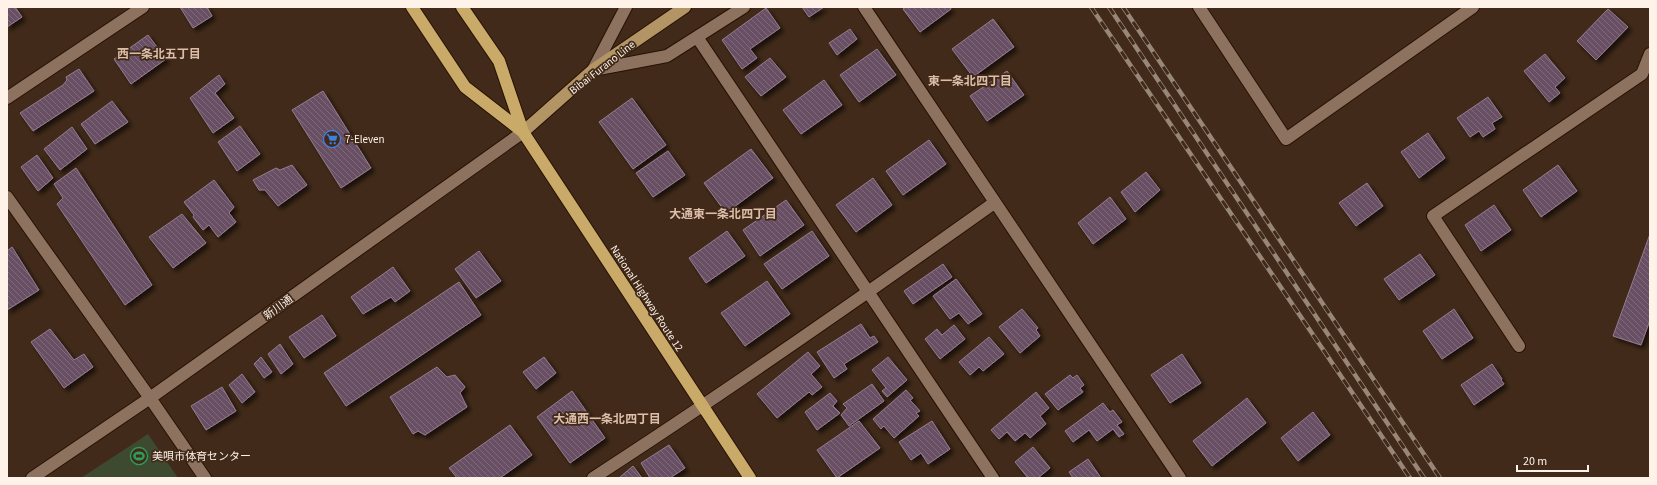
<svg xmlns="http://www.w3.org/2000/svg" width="1657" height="485" font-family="'Source Sans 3','Noto Sans JP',sans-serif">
	<defs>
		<pattern id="building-back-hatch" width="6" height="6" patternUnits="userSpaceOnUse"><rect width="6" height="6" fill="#675064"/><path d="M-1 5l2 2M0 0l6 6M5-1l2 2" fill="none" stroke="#7e6a7a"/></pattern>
		<filter id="shadow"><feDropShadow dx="3.5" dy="3.5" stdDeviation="2" flood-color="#0009"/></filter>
	</defs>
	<rect width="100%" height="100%" fill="#412a19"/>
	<!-- green -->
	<path fill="#3e4a30" d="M148 434 178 478H81Z"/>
	<!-- building -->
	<path fill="url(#building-back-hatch)" stroke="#957b91" filter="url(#shadow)" d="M7 7H15L22 17 7 27Z
		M180 7H207L212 16 193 28Z
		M802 7H824L809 17Z
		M906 7H950L951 9 920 32 903 9Z
		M766 8 780 28 750 49 757 58 742 69 722 40Z
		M1608 9 1628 27 1596 60 1577 41Z
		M993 19 1014 47 973 77 952 49Z
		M850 29 857 39 837 55 829 43Z
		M148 35 166 59 131 84 114 59Z
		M877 49 896 75 859 102 840 75Z
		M1545 54 1565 78 1555 87 1560 93 1549 102 1524 71Z
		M770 58 786 77 761 96 745 77Z
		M79 69 94 91 33 131 20 113 63 85 67 80 66 77Z
		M1007 71 1024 95 987 121 970 96Z
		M219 75 225 84 215 93 234 118 213 133 190 98Z
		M824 80 842 105 801 134 783 110Z
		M323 91 371 168 341 188 292 110Z
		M1488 97 1502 117 1492 123 1495 129 1483 137 1479 131 1470 137 1457 118Z
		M632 98 666 145 633 169 599 122Z
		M112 101 128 122 95 144 81 124Z
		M240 126 260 154 237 171 218 142Z
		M72 127 87 149 60 170 44 149Z
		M1428 133 1445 158 1419 178 1401 152Z
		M929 140 946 164 903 195 886 171Z
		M751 149 773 178 726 213 704 183Z
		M668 151 685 175 653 197 636 173Z
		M37 155 53 178 38 191 21 167Z
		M292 165 307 185 278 206 265 190H259L253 180 276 168 280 170Z
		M1558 165 1577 191 1541 217 1523 190Z
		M76 168 152 285 125 305 57 204 63 198 54 184Z
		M1146 172 1160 190 1135 212 1121 192Z
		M873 178 892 205 856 232 836 205Z
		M214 180 234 207 229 213 236 222 218 237 209 225 203 230 193 217 194 215 184 202Z
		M1367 183 1383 206 1356 226 1339 203Z
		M1110 197 1126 219 1093 244 1078 223Z
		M786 200 804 225 760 256 743 230Z
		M1494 205 1511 230 1481 251 1465 225Z
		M182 214 206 243 173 268 149 237Z
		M727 231 745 256 706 283 689 258Z
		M812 231 829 256 782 289 764 264Z
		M1650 234V320L1641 345 1613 336Z
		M12 247 39 290 7 310V251Z
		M479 251 501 281 476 298 455 269Z
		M1420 254 1435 275 1399 300 1384 279Z
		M943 264 952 277 913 304 904 291Z
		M393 267 410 291 395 302 391 297 363 314 351 297Z
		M956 279 982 314 968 324 959 313 950 319 933 296Z
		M767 281 790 314 745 346 721 313Z
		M459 282 481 315 346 406 324 373Z
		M1022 309 1038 328 1036 330 1040 336 1020 353 999 327Z
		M1454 309 1473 338 1442 359 1423 331Z
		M322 315 336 336 304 358 289 337Z
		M861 324 870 338 874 336 878 342 844 364 847 369 834 378 817 352Z
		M954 325 965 339 940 359 925 339 937 329 942 335Z
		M50 329 74 360 84 354 93 367 64 388 31 342Z
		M989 337 1004 354 983 371 979 367 970 375 959 362Z
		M280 344 293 364 281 374 268 354Z
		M808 352 820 366 811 374 822 387 812 395 809 392 777 418 757 394Z
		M1182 354 1201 383 1170 403 1151 375Z
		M261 357 272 372 264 378 254 364Z
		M544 357 556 373 536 389 523 372Z
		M888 357 907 380 887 397 882 391 886 388 872 370Z
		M1492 364 1502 379 1501 380 1504 384 1474 405 1461 385Z
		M437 367 447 377 455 375 465 387 460 393 467 407 425 435 418 431 413 434 390 397Z
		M242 374 255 392 242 403 229 385Z
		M1070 375 1073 378 1077 375 1084 385 1080 388 1083 392 1058 410 1045 394Z
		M872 384 884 401 849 426 841 415 847 408 843 404Z
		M222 387 236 411 206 430 191 406Z
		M906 390 913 398 910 400 920 411 916 413 919 416 894 438 884 426 881 429 873 419Z
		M572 391 605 438 570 463 537 417Z
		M1036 392 1049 408 1040 416 1046 424 1030 438 1025 433 1015 441 1007 432 999 439 991 430Z
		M830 393 837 401 833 406 840 413 817 430 805 412Z
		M1247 398 1266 423 1212 466 1193 441Z
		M1103 403 1110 412 1113 410 1122 422 1117 425 1124 434 1119 437 1113 429 1097 441 1089 430 1073 442 1065 431Z
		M1313 412 1330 435 1298 461 1281 438Z
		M859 421 880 448 837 478 817 450Z
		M932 421 950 449 928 464 921 453 911 460 899 442Z
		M510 425 532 455 500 478H457L449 468Z
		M669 445 685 468 670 478H650L641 463Z
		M1033 447 1050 468 1038 478H1028L1015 462Z
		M1088 459 1101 478H1073L1069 472Z
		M633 466 642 478H621L620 477Z"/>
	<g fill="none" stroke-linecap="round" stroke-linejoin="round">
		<!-- minor casing -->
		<g stroke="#271203" stroke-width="14">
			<path id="minor" d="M864 7 1180 478
				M1199 7 1286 139 1473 7
				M697 37 993 478
				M593 70 667 56 744 7
				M593 70 626 7
				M7 98 143 7
				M7 197 150 398 205 478
				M1519 346 1433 216 1642 74 1650 54
				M32 478 150 398 523 132
				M593 478C729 390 862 297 994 203"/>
		</g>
		<!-- major casing -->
		<g stroke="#271203" stroke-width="14">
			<path id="major" d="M523 132 593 70 685 7"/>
		</g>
		<!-- highway casing -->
		<g stroke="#271203" stroke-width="14">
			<path id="highway" d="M412 7 465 87 523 132
				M462 7 499 61 523 132 750 478"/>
		</g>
		<!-- minor -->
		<use href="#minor" stroke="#8e7260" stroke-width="12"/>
		<!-- major -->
		<use href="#major" stroke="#b29465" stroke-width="12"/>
		<!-- highway -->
		<use href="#highway" stroke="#caaa68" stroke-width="12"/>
		<!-- rail casing -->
		<g stroke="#988678" stroke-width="4.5">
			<path id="rail" d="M1091 7 1410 478
				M1109 7 1424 478
				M1123 7 1440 478"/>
		</g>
		<!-- rail -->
		<use href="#rail" stroke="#412a19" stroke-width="3" stroke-dasharray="9" stroke-linecap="butt"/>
	</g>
	<!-- icons -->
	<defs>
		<g id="supermarket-ring" transform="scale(0.9)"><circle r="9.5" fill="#412a19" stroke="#3f7fe0" stroke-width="1.5"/><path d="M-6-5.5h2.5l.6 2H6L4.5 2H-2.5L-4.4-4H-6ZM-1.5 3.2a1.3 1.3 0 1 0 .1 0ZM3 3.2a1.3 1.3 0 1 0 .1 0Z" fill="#3f7fe0"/></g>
		<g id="stadium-ring" transform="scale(0.9)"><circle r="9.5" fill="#412a19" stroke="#2e9e5b" stroke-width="1.5"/><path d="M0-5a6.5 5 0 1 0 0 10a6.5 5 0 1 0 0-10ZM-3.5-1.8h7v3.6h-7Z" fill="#2e9e5b"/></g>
	</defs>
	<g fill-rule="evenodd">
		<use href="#supermarket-ring" x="332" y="139"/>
		<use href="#stadium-ring" x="139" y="456"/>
	</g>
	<g text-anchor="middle" stroke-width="3.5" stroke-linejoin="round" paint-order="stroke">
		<!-- street labels -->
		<g font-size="11" fill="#fef2e9" stroke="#412a19">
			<text transform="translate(602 67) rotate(-38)" y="4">Bibai Furano Line</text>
			<text transform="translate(647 298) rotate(57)" y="4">National Highway Route 12</text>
			<text transform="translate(278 307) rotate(-36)" y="4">新川通</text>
		</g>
		<!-- poi labels -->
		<g font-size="11" fill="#fef2e9" stroke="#412a19" text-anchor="start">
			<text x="345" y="143">7-Eleven</text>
			<text x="152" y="460">美唄市体育センター</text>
		</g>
		<!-- neighbourhood labels -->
		<g font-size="12" font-weight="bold" fill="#dcbda9" stroke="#412a19">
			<text x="159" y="58">西一条北五丁目</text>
			<text x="970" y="85">東一条北四丁目</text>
			<text x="723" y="218">大通東一条北四丁目</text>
			<text x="607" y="423">大通西一条北四丁目</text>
		</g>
	</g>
	<!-- border -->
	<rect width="1657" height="485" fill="none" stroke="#fef2e9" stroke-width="16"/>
	<!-- scale -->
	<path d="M1517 465v6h71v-6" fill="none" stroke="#fef2e9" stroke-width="2"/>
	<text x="1523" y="465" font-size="12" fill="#fef2e9" stroke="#412a19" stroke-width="3" paint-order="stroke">20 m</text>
</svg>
